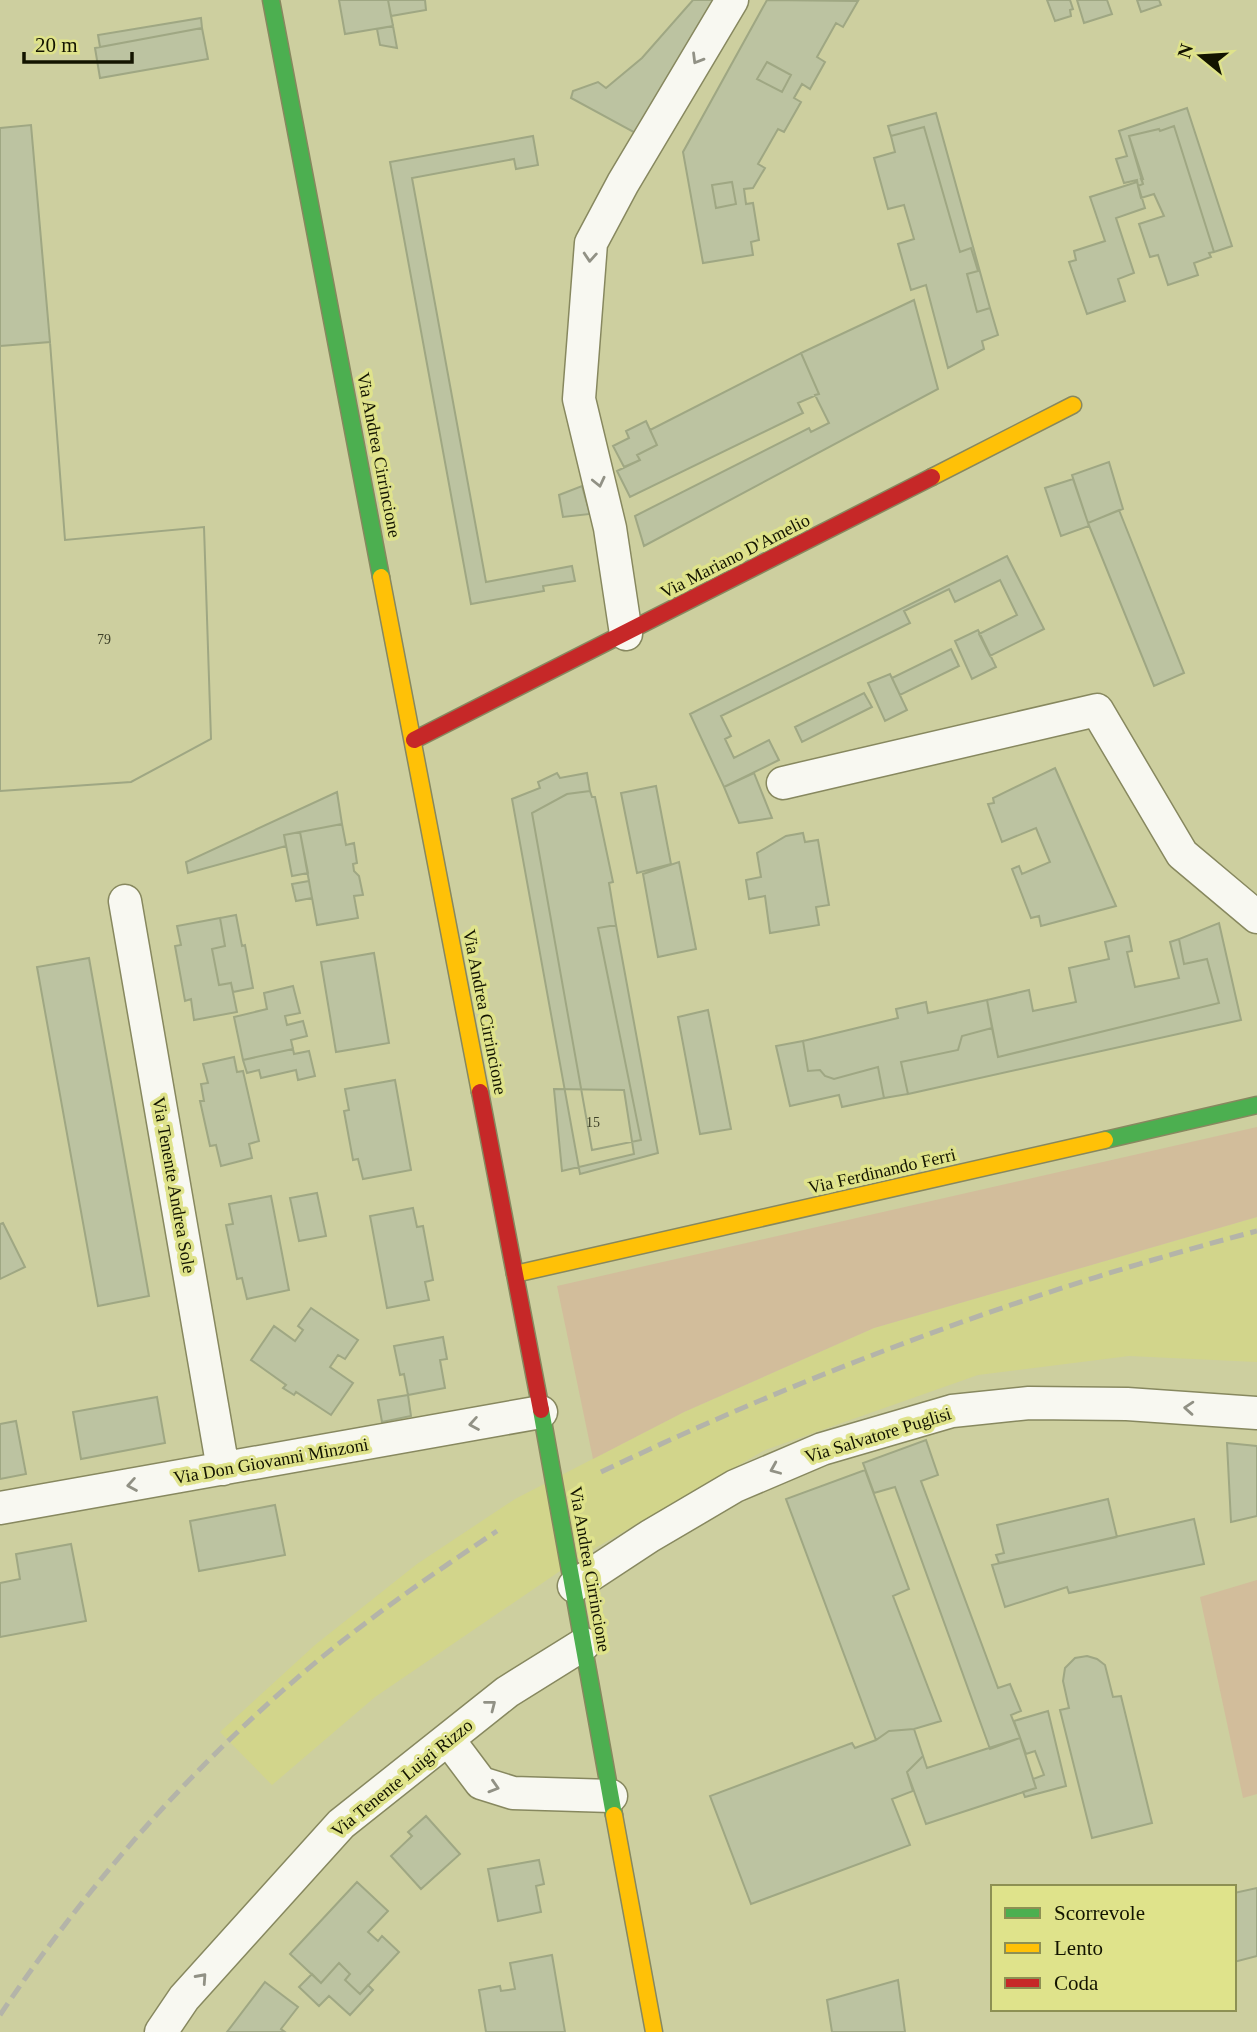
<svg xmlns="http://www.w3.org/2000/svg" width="1257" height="2032" font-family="Georgia,serif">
	<rect width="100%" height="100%" fill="#cdcf9f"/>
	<!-- built -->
	<path fill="#d2d58b" d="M1257 1217V1362L1129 1356 978 1375 765 1450 585 1554 375 1697 272 1785 220 1732 315 1645 417 1564 515 1499 684 1412 874 1328Z"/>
	<!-- green -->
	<path fill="#d2bd9b" d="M1257 1127V1217L874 1328 684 1412 593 1459 557 1286Z
		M1257 1580V1794L1243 1798 1200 1597Z"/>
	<!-- building -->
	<path fill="#bcc3a1" stroke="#9fa783" stroke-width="2" fill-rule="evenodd" d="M339 0H388L393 26 345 34Z
		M388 0H425L426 10 391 16Z
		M693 0H716L639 135 571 98 573 91 598 82 606 88 642 58Z
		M767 0 858 1 843 27 836 23 817 57 825 62 810 89 802 84 794 98 801 102 784 132 778 129 758 164 765 168 753 188 744 189 746 204 753 203 759 240 751 242 753 255 703 263 683 152ZM767 62 791 75 782 92 757 79ZM732 182 736 204 716 208 712 185Z
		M1047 0H1070L1073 9 1070 10 1071 16 1055 21Z
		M1077 0H1107L1112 14 1084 23Z
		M1137 0H1159L1161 5 1141 12Z
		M201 18 202 28 100 47 98 35Z
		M393 26 397 48 380 45 377 29Z
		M202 28 208 59 100 78 95 48Z
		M767 62 791 75 782 92 757 79Z
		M1187 108 1232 246 1214 252 1174 126 1160 131 1159 129 1129 136 1143 184 1138 186 1137 180 1124 183 1116 159 1127 156 1119 131Z
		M936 113 990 308 977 312 967 274 978 271 971 248 960 252 924 127 891 136 888 126Z
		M31 125 50 342 0 346V128Z
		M1174 126 1214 252 1209 253 1211 257 1194 263 1198 275 1168 285 1158 255 1150 257 1139 224 1164 216 1154 194 1141 198 1138 186 1143 184 1141 179H1143L1129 136 1159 129 1160 131Z
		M924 127 960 252 971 248 978 271 967 274 977 312 990 308 998 335 982 341 984 349 948 368 926 285 911 290 898 244 914 239 904 205 888 209 874 158 895 152 891 136Z
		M533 136 538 165 516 169 514 159 412 178 486 582 572 566 575 581 543 586 544 591 471 604 390 162Z
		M732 182 736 204 716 208 712 185Z
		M1137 182 1145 208 1116 218 1134 273 1118 279 1125 301 1087 314 1069 262 1076 260 1074 251 1105 241 1090 197Z
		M914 300 938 389 644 546 635 516 809 428 811 432 829 423 815 395 819 394 801 353Z
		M50 342 65 540 204 527 211 739 131 782 0 791V346Z
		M50 342 65 540 204 527 211 739 131 782 0 791V346Z
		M801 353 819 394 798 403 803 413 630 497 617 471 640 460 637 455 657 445 650 430Z
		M646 421 657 445 637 455 640 460 624 467 613 446 629 438 626 431Z
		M1109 462 1123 509 1088 523 1072 475Z
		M1073 479 1089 526 1061 536 1045 488Z
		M582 486 590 514 563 517 559 495Z
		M1119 510 1184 673 1154 686 1088 523Z
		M1007 556 1044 629 990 656 979 634 1017 615 1000 580 955 602 949 589 904 611 910 623 721 716 731 736 725 739 734 758 769 740 779 760 724 787 690 714Z
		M978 630 996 667 972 679 955 641Z
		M951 649 959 666 900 695 892 678Z
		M890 674 907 710 885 721 868 683Z
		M864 693 872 707 802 742 795 727Z
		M1055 768 1116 906 1041 926 1039 916 1031 918 1012 869 1019 866 1022 874 1050 862 1036 828 1002 842 988 804 994 803 993 798Z
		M557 773 560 778 587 773 590 791 567 794 532 813 592 1150 641 1140 598 928 616 925 658 1153 580 1174 512 799 540 788 538 782Z
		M754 773 772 818 739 823 724 787Z
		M656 786 671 864 637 873 621 793Z
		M590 791 592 797H595L613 882 609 883 616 925 598 928 641 1140 592 1150 532 813 567 794Z
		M337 792 342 824 284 835 286 846 188 873 186 862Z
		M342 824 346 845 354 843 357 863 353 864 354 871 359 876 363 895 354 896 358 918 317 925 300 832Z
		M300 832 308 873 292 876 284 835Z
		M803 833 805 842 818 840 829 905 816 907 819 925 770 933 765 896 749 899 746 880 761 877 757 853 786 836Z
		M679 862 696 949 658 957 643 874Z
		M309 881 312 898 296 901 292 884Z
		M236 915 242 946 245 945 253 988 233 992 231 983 219 985 212 949 225 946 220 918Z
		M220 918 225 946 212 949 219 985 231 983 237 1012 194 1020 191 999 185 1001 175 946 181 945 177 926Z
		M1219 923 1241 1020 908 1094 901 1062 958 1050 962 1036 992 1028 998 1057 1219 1003 1207 959 1184 964 1179 939Z
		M1129 936 1132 951 1127 952 1135 987 1179 978 1170 942 1179 939 1184 964 1207 959 1219 1003 998 1057 987 1000 1029 990 1033 1011 1076 1002 1069 968 1109 959 1105 942Z
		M374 953 389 1043 336 1052 321 962Z
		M89 958 149 1296 98 1306 37 967Z
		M293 986 300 1013 285 1016 287 1025 303 1021 307 1036 291 1040 293 1049 243 1060 234 1017 267 1009 264 993Z
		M987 1000 992 1028 962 1036 958 1050 901 1062 908 1094 884 1098 878 1067 834 1079 825 1076 820 1070 808 1071 803 1041 898 1018 896 1009 926 1002 928 1013Z
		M708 1010 731 1129 700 1134 678 1017Z
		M803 1041 808 1071 820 1070 825 1076 834 1079 878 1067 884 1098 842 1107 839 1095 790 1106 776 1046Z
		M293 1049 294 1054 309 1051 315 1076 298 1080 296 1070 261 1078 259 1070 247 1073 243 1060Z
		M234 1057 237 1072 243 1071 259 1141 249 1144 252 1158 221 1166 216 1145 210 1146 200 1101H204L201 1084 208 1083 203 1064Z
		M395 1080 411 1170 363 1179 358 1159 353 1160 344 1111 349 1110 345 1089Z
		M554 1089 624 1090 634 1154 562 1171Z
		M317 1193 326 1236 299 1241 290 1198Z
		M271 1196 289 1290 247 1299 242 1278 237 1279 226 1225 233 1224 229 1204Z
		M413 1208 417 1227 423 1226 433 1280 425 1282 429 1300 387 1308 370 1216Z
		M3 1223 25 1267 0 1279V1224Z
		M311 1308 358 1340 345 1359 338 1355 330 1367 353 1383 331 1415 296 1392 294 1395 283 1388 286 1385 251 1360 274 1326 295 1341 303 1330 298 1326Z
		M443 1337 447 1359 440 1360 445 1388 408 1395 404 1374 400 1375 394 1346Z
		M408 1395 411 1416 382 1422 378 1400Z
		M157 1397 165 1443 81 1459 73 1412Z
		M16 1421 26 1474 0 1479V1424Z
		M926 1440 938 1475 921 1481 998 1688 1010 1684 1021 1711 1011 1715 1020 1738 990 1749 895 1487 874 1493 863 1463Z
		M1227 1443 1257 1446V1516L1231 1522Z
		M865 1470 909 1589 893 1596 941 1721 914 1729 889 1731 876 1740 786 1499Z
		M1108 1499 1117 1537 999 1563 996 1555 1004 1553 997 1525Z
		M275 1505 285 1555 199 1571 190 1521Z
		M1194 1519 1204 1564 1069 1593 1067 1587 1005 1607 992 1565Z
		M71 1544 86 1621 0 1637V1583L20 1579 16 1554Z
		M1087 1656 1097 1659 1105 1665 1113 1697 1121 1696 1152 1823 1092 1838 1060 1710 1069 1708 1063 1681 1065 1668 1075 1658Z
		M1048 1711 1066 1786 1025 1797 1023 1792 1036 1788 1033 1779 1044 1775 1035 1751 1026 1754 1014 1721Z
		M914 1729 923 1756 907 1772 913 1791 892 1799 910 1845 751 1904 710 1796 852 1743 855 1748 876 1740 889 1731Z
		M1020 1738 1036 1788 926 1824 907 1772 923 1756 927 1768Z
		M426 1816 460 1854 421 1889 391 1856 412 1836 408 1832Z
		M539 1860 544 1884 536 1886 541 1912 498 1921 488 1869Z
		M357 1882 388 1911 368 1932 378 1941 382 1936 399 1952 360 1994 345 1980 350 1974 339 1963 321 1983 290 1954Z
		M1257 1888V1956L1234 1962V1893Z
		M552 1955 565 2032H486L479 1990 500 1986 501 1991 515 1989 510 1963Z
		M339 1963 350 1974 345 1980 360 1994 368 1985 373 1990 350 2015 329 1996 319 2006 299 1987 312 1974 321 1983Z
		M898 1980 905 2032H832L827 2000Z
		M265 1982 298 2007 281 2029 285 2032H227Z"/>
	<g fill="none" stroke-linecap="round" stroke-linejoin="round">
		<!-- street casing -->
		<g stroke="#87885f" stroke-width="35">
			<path id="street" d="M626 634 610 528 579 399 591 243 623 183 732 0
				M783 783 1097 710 1182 854 1257 917
				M125 901 223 1469
				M0 1508 541 1412
				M574 1586 650 1536 735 1486 822 1449 952 1411 1029 1403 1127 1404 1257 1413
				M448 1739 481 1783 513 1793 611 1796
				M161 2032 184 1998 341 1824 507 1692 584 1644"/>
		</g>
		<!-- fast casing -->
		<g stroke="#87885f" stroke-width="19">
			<path id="fast" d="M271 0 381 577
				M1105 1140 1257 1105
				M541 1410 614 1815"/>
		</g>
		<!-- slow casing -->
		<g stroke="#87885f" stroke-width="19">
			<path id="slow" d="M932 477 1073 405
				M381 577 480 1092
				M515 1274 1105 1140
				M614 1815 654 2032"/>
		</g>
		<!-- jam casing -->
		<g stroke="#87885f" stroke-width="19">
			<path id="jam" d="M414 740 932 477
				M480 1092 541 1410"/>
		</g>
		<!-- street -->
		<use href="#street" stroke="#f8f8f1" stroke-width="32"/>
		<!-- fast -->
		<use href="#fast" stroke="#4caf50" stroke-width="16"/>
		<!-- slow -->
		<use href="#slow" stroke="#ffc107" stroke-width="16"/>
		<!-- jam -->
		<use href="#jam" stroke="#c62828" stroke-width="16"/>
		<!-- rail -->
		<path stroke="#b4b4a9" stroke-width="5" stroke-dasharray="14 7" stroke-linecap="butt" d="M601 1472C811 1372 1031 1290 1257 1231
			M0 2015C82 1893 178 1782 289 1685 354 1628 425 1579 497 1531"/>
	</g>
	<!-- one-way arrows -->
	<defs><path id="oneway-chevron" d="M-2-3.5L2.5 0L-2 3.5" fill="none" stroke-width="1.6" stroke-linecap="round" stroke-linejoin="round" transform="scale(1.75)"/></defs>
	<g stroke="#919185">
		<use href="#oneway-chevron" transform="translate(697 59) rotate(121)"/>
		<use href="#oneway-chevron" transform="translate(590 257) rotate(94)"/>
		<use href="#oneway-chevron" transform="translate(599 482) rotate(77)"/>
		<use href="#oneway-chevron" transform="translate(1189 1408) rotate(-176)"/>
		<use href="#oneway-chevron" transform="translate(474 1424) rotate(170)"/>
		<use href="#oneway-chevron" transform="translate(775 1469) rotate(157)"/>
		<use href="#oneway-chevron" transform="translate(132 1485) rotate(170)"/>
		<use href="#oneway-chevron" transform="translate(491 1705) rotate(-38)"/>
		<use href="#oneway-chevron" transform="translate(494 1787) rotate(17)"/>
		<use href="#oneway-chevron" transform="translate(202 1978) rotate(-48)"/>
	</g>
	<g text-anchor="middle" stroke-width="7" stroke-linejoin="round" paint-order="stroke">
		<!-- number labels -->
		<g font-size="14" fill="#3d4028">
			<text x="104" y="644">79</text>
			<text x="593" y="1127">15</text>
		</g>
		<!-- street labels -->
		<g font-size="18" fill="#131400" stroke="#dfe38b">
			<text transform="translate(379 455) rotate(79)" y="6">Via Andrea Cirrincione</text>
			<text transform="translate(735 556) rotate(-27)" y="6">Via Mariano D'Amelio</text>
			<text transform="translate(485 1012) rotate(79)" y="6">Via Andrea Cirrincione</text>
			<text transform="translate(882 1171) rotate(-13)" y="6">Via Ferdinando Ferri</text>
			<text transform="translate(174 1185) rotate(80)" y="6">Via Tenente Andrea Sole</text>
			<text transform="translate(878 1435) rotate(-17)" y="6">Via Salvatore Puglisi</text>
			<text transform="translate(271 1461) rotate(-10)" y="6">Via Don Giovanni Minzoni</text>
			<text transform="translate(590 1569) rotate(80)" y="6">Via Andrea Cirrincione</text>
			<text transform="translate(402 1778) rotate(-39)" y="6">Via Tenente Luigi Rizzo</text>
		</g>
	</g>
	<!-- legend -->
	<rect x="991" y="1885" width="245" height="126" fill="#dfe38b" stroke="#8d9053" stroke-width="2"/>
	<rect x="1005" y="1908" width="35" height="10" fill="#4caf50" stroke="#8d9053" stroke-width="2"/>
	<text x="1054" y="1920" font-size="21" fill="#131400">Scorrevole</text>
	<rect x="1005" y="1943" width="35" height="10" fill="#ffc107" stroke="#8d9053" stroke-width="2"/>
	<text x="1054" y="1955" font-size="21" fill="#131400">Lento</text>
	<rect x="1005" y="1978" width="35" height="10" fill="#c62828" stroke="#8d9053" stroke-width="2"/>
	<text x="1054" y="1990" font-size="21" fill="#131400">Coda</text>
	<!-- north arrow -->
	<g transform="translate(1201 56) rotate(288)" stroke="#dfe38b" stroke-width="5" paint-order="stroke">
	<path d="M0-5L12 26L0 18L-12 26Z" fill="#131400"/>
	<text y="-10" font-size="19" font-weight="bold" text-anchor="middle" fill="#131400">N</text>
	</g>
	<!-- scale -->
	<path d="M24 52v10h108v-10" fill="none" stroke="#131400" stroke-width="3.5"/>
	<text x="35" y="52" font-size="21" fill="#131400" stroke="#dfe38b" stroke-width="5" paint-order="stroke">20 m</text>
</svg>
